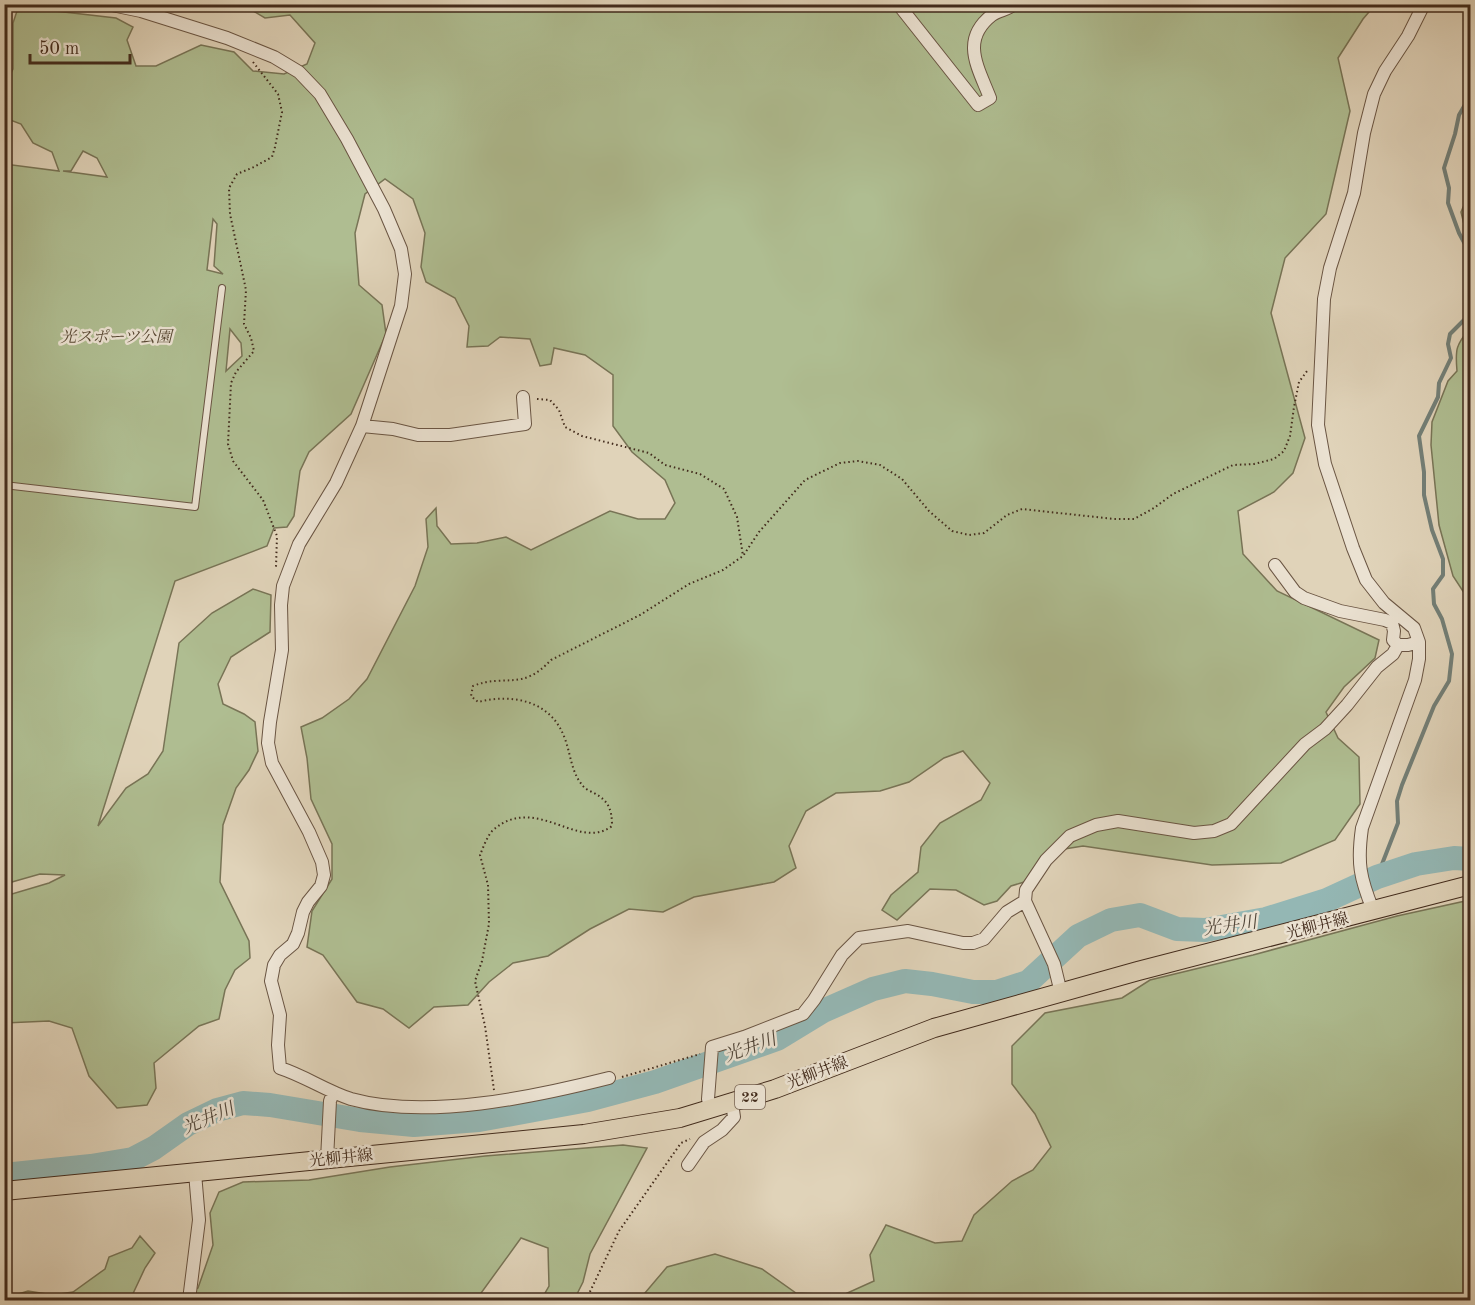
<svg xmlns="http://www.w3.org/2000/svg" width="1475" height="1305" font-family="'Old Standard TT','Noto Serif JP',serif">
	<rect width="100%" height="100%" fill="#e0d3b9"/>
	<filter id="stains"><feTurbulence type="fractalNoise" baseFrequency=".00333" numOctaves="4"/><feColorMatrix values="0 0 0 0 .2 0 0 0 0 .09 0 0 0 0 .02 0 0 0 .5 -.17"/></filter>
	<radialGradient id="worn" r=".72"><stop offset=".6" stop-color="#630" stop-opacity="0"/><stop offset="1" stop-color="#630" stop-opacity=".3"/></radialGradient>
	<!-- green -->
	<path fill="#afbd91" stroke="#787456" stroke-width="1.5" fill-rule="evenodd" d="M243 5H1375L1363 19 1338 58 1350 111 1326 214 1285 258 1271 313 1305 438 1293 473 1274 492 1238 511 1243 554 1277 591 1379 640 1375 658 1344 687 1326 712 1338 738 1359 757 1360 804 1335 840 1281 863 1212 865 1083 846 1046 852 1024 882 1011 886 997 901 984 905 956 890 930 889 897 920 882 910 891 895 918 872 921 847 940 823 981 800 990 783 963 751 944 758 909 782 880 791 836 793 806 811 789 846 796 868 774 882 694 897 663 912 629 909 590 929 548 956 513 963 489 982 468 1005 434 1007 409 1028 383 1009 357 1002 323 955 307 947 312 911 332 879V844L311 799 307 758 301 727 322 718 349 699 367 679 415 586 428 547 426 519 436 508 437 526 451 544 477 543 506 537 531 550 610 511 638 519H665L675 503 665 480 632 452 613 426V375L585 355 554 348 551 364 540 366 530 339 500 337 488 346 467 347 469 326 455 298 426 282 421 267 425 233 413 199 385 179 365 194 355 233 359 285 382 305 386 334 351 414 309 452 300 471 294 516 287 527 274 528 267 546 175 581 98 826 126 788 148 774 163 751 179 643 212 613 253 589 271 595 270 632 231 657 218 684 223 704 244 714 255 722 258 751 249 770 236 788 223 825 220 882 249 941 250 958 235 970 225 990 219 1019 199 1026 154 1063 156 1088 147 1105 117 1108 89 1076 72 1028 49 1021 5 1023V896L49 883 65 875 40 874 5 884V164L59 171 52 152 33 143 21 124 5 118V85L13 69V23L17 11H55L116 18 133 27 127 40 136 66H156L201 45 234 52 253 71 284 74 307 64 315 43 290 15 265 18ZM83 151 97 158 107 177 63 171H71ZM213 219 217 224 214 266 223 274 207 270ZM230 329 241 343 242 356 226 371Z
		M1470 191V249L1461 212Z
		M1470 328V602L1453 576 1439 525 1431 445 1432 422 1448 381 1457 371C1455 349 1456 345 1470 328Z
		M1470 900V1300H639L667 1267 715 1254 762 1269 796 1293 843 1295 874 1281 870 1255 886 1225 935 1243 962 1241 974 1215 1012 1181 1033 1170 1051 1147 1035 1114 1012 1084V1046L1045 1013 1122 998 1150 980 1253 955 1397 916Z
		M623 1145 647 1148 590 1254 583 1282 574 1300H541L549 1286 548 1248 521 1238 476 1300H179L183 1295 198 1288 213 1245 210 1213 219 1192 243 1182 309 1180 390 1167 485 1156Z
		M140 1236 155 1253 145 1268 130 1300H5V1298L28 1291 53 1295 73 1292 105 1269 109 1257 132 1248Z"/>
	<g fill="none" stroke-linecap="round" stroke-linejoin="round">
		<!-- stream -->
		<path stroke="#737f77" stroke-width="4" d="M1470 96 1459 115 1455 134 1444 168 1449 188 1448 203 1459 233 1467 248 1465 264 1470 276
			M1377 877 1398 823 1397 801 1402 785 1434 706 1449 681 1452 654 1442 619 1434 604 1433 589 1443 575V559L1432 530 1424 495V472L1419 436 1438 397 1439 383 1451 358 1448 344 1450 334 1470 314"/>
		<!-- river -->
		<path stroke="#94b7b4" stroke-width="24" d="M4 1175 91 1166 133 1159 154 1148 188 1124 217 1110 243 1103 270 1105 360 1120 414 1125 479 1120 588 1100 655 1082 777 1039 823 1011 873 989 905 981 932 984 973 992H997L1028 982 1078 936 1111 920 1140 915 1177 929 1205 930 1266 919 1327 900 1377 877 1416 864 1454 858 1470 859"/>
		<!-- service casing -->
		<g stroke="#6a5543" stroke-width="8">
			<path id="service" d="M4 485 195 507 222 288"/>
		</g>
		<!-- minor casing -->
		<g stroke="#6a5543" stroke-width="14">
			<path id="minor" d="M107 4 141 11 227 38 274 57 299 72 320 94 347 139 384 209 401 249 405 274 401 306 362 426 336 483 299 544 283 586 281 605 282 650 270 722 268 743 272 763 309 832 322 862 324 875 321 886 308 902 303 912 298 933 293 944 280 955 274 965 271 981 280 1015 278 1045 280 1068C305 1076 326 1091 351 1099 427 1120 534 1097 609 1078
				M898 4 978 105 990 98C978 67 960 40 992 15 999 10 1008 10 1014 4
				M362 426 393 429 418 435H450L525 424 523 397
				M1275 565 1295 592 1304 598 1340 611 1385 620 1392 623 1394 631 1393 640 1398 645H1408L1419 642
				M1373 910C1360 878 1357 863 1362 828L1415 680 1419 659V642L1414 628 1384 603 1366 580 1353 548 1325 464 1318 425 1324 299 1330 268 1354 193 1364 133 1374 94 1385 71 1408 36 1424 4
				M1061 993 1054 964 1025 901 1026 890 1046 860 1070 836 1096 825 1118 821 1194 833 1214 831 1231 824 1305 744 1325 729 1347 705 1377 667 1393 654 1398 645
				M711 1109 708 1099 712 1047 744 1037 803 1014 814 1000 842 955 859 938 908 931 963 943H973L984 939 1007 912 1025 901
				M327 1159 330 1101 333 1093
				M688 1165 704 1142 722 1130 734 1117 732 1103
				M189 1300 199 1220 195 1173"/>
		</g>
		<!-- primary casing -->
		<g stroke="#422b1c" stroke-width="20">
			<path id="primary" d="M4 1191 584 1134 680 1118 775 1089 934 1028 1138 971 1470 885"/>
		</g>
		<!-- path -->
		<path stroke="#422b1c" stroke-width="2" stroke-dasharray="1.5 3" stroke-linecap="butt" d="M253 62 278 94 282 112 275 147 272 157 254 167 237 174 229 188 230 214 246 290 244 324 251 338 254 351 236 372 231 383 228 444 233 461 263 500 277 536 276 567
			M537 399 550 400 559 410 565 427 582 436 649 453 665 465 700 474 724 489 737 517 743 556
			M622 1077 700 1054
			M494 1090 485 1026 475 981 482 961 489 924 488 885 480 855C483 848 487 836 493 830 536 793 578 852 612 826 612 810 609 801 594 793 590 791 585 789 583 786 571 772 571 755 565 739 552 701 513 693 478 702L471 696 473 686C506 673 521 692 551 660L640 615 689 584 723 570 743 556 759 532 805 480 840 463 858 461 880 465 902 479 929 511 952 531 969 535 984 533 1007 515 1022 509 1114 519H1134L1154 508 1173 494 1233 465 1254 464 1274 459 1284 451 1290 436 1294 407 1299 382 1307 371
			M586 1300 619 1231 681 1143 690 1139"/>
		<!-- service -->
		<use href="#service" stroke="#ebe2d2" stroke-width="6"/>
		<!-- minor -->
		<use href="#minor" stroke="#ebe2d2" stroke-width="12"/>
		<!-- primary -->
		<use href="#primary" stroke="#e0d3b9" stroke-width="18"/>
	</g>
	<g text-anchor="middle" stroke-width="5" stroke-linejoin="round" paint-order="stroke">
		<!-- shield labels -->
		<rect fill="#ebe2d2" stroke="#756253" stroke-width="1.5" x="735" y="1085" width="30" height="24" rx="4.5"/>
		<g font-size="15" font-weight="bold" fill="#422b1c">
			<text x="750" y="1102">22</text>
		</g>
		<!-- park labels -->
		<g font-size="16" font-style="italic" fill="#584833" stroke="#ebe2d2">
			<text x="116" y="342">光スポーツ公園</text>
		</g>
		<!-- street labels -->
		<g font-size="16" fill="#422b1c" stroke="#ebe2d2">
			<text transform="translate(1317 925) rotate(-15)" y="6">光柳井線</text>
			<text transform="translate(817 1072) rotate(-21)" y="6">光柳井線</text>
			<text transform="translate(341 1157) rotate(-6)" y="6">光柳井線</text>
		</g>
		<!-- water labels -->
		<g font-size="18" font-style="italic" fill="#52473a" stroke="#ebe2d2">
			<text transform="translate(1230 925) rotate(-8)" y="6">光井川</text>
			<text transform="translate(750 1047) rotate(-20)" y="6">光井川</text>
			<text transform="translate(208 1118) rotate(-23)" y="6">光井川</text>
		</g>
	</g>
	<!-- margin -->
	<rect width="1475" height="1305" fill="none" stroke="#e0d3b9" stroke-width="24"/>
	<rect x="6" y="6" width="1463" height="1293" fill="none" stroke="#422b1c" stroke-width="3"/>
	<rect x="12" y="12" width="1451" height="1281" fill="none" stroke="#422b1c" stroke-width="1.5"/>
	<!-- scale -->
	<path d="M30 54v9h100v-9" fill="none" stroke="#422b1c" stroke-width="3"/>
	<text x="39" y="54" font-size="18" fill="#422b1c" stroke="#ebe2d2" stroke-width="4.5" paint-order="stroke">50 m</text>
	<rect width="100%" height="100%" filter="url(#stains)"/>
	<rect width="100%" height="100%" fill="url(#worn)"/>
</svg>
